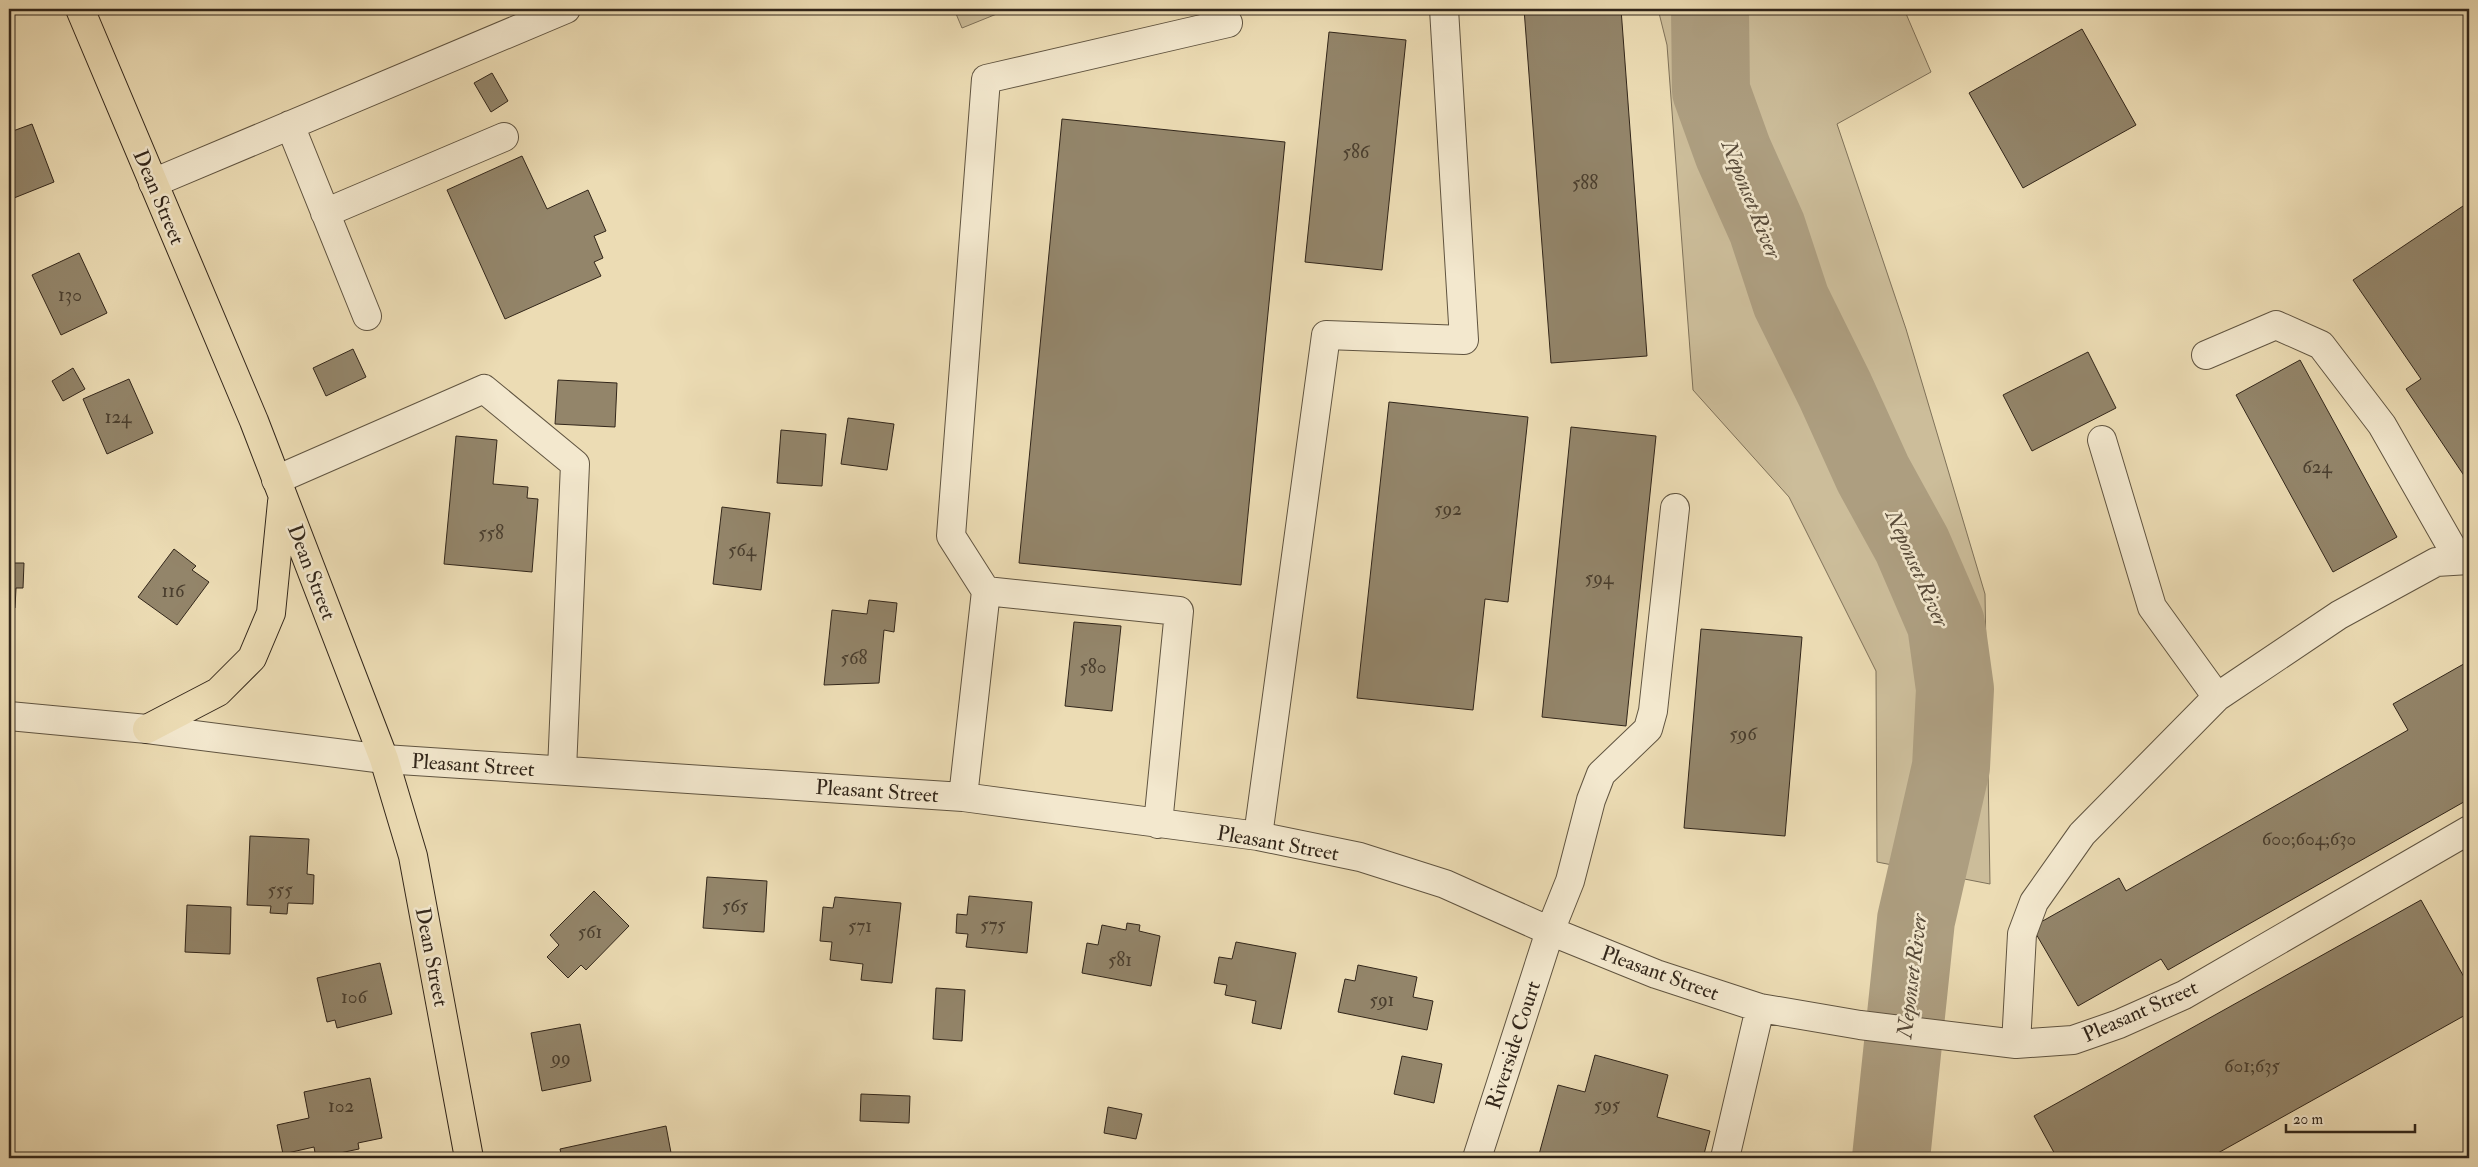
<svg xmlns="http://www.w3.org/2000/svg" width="2478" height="1167" font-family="'IM FELL Double Pica',serif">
	<rect width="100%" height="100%" fill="#ecdcb4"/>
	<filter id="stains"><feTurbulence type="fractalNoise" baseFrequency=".004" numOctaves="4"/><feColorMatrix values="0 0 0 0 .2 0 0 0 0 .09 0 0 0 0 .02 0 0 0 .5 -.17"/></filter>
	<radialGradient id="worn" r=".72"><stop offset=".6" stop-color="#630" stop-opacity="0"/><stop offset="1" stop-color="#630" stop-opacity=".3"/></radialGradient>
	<!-- green -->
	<path fill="#ccbd9a" stroke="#7f725a" d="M954 9H1009L962 28Z
		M1658 9H1904L1931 72 1837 124 1906 329 1985 594 1990 884 1877 862 1876 671 1789 497 1693 390 1667 45Z"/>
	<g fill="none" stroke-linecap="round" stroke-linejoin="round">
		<!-- river -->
		<path stroke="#ad9e80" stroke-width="78" d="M1710 9 1711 91 1733 152 1767 228 1791 301 1835 390 1873 474 1912 545 1946 624 1955 689 1951 767 1916 920 1891 1158"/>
	</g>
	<!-- building -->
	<path fill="#93856a" stroke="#32261a" d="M1524 9H1621L1647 356 1551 363Z
		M2082 29 2136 125 2023 188 1969 93Z
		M1329 32 1406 40 1382 270 1305 262Z
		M492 73 508 101 491 112 474 83Z
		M9 118 13 131 32 124 54 182 9 200Z
		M1062 119 1285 142 1241 585 1019 563Z
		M522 156 547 209 588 190 606 231 594 236 603 258 594 262 601 276 505 319 447 190Z
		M2469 202V483L2406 389 2421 379 2353 280Z
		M79 253 107 313 61 335 32 275Z
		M353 349 366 377 326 396 313 368Z
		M2088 352 2116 408 2032 451 2003 395Z
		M2300 360 2397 537 2333 572 2236 395Z
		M73 368 85 389 63 401 52 381Z
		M129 379 153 433 107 454 83 399Z
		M558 380 617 383 615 427 555 424Z
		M1389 402 1528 417 1508 602 1485 599 1473 710 1357 698Z
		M848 418 894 424 887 470 841 464Z
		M1571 427 1656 436 1626 726 1542 717Z
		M781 430 826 434 822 486 777 483Z
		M456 436 497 440 493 484 528 487 527 498 538 499 532 572 444 564Z
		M722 507 770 513 761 590 713 584Z
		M174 549 196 566 192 570 209 582 177 625 138 597Z
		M9 563H24L23 588H16L15 608H9Z
		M869 600 897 603 894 632 884 630 879 683 824 685 832 610 867 614Z
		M1074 622 1121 626 1112 711 1065 706Z
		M1701 629 1802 637 1785 836 1684 828Z
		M2469 661V799L2168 970 2161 959 2078 1006 2032 927 2119 878 2126 891 2408 730 2393 704Z
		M250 836 309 839 307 874 314 875 313 904 288 903 287 914 270 913 271 906 247 905Z
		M707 877 767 881 764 932 703 928Z
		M594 891 629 926 586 970 581 965 568 978 547 957 559 945 550 935Z
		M969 896 1032 902 1027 953 966 947 968 934 956 933 957 914 967 915Z
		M835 897 901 903 892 983 861 980 863 964 830 960 832 942 820 941 823 907 833 908Z
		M2421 900 2469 986V1013L2209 1158H2057L2034 1116Z
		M187 905 231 907 230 954 185 952Z
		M1127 923 1140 925 1139 931 1160 936 1151 986 1082 973 1087 943 1098 945 1102 925 1126 930Z
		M1236 942 1296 953 1281 1029 1252 1023 1256 1001 1225 995 1227 985 1214 983 1219 957 1232 959Z
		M380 963 392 1014 337 1028 335 1020 327 1022 317 978Z
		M1358 965 1417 977 1413 997 1433 1001 1427 1030 1338 1012 1345 979 1355 981Z
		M936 988 965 990 962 1041 933 1039Z
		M580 1024 591 1081 542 1091 531 1033Z
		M1595 1055 1668 1075 1657 1117 1710 1131 1703 1158H1538L1558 1085 1585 1092Z
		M1402 1056 1442 1064 1434 1103 1394 1094Z
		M370 1078 382 1138 358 1143 359 1149 316 1158 314 1147 283 1154 277 1125 309 1118 304 1092Z
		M861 1094 910 1096 909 1123 860 1121Z
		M1108 1107 1142 1114 1136 1139 1104 1133Z
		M666 1126 672 1158H562L560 1149Z"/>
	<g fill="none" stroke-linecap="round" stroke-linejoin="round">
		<!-- minor casing -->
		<g stroke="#605440" stroke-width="30">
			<path id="minor" d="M290 125 367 316
				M153 183 566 9
				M325 213 504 137
				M2206 355 2276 325 2321 345 2382 425 2459 560
				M2102 440 2152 607 2217 697
				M276 480 484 389 575 464 562 770
				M986 591 1179 611 1158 824
				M9 716 147 729 384 759 963 797 1258 836 1360 857 1445 884 1550 931 1656 974 1760 1008 1860 1025 2016 1044 2073 1040 2119 1024 2184 995 2469 830
				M963 797 986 591 951 536 986 79 1228 23
				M1258 836 1326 335 1464 340 1444 9
				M2016 1044 2022 934 2034 902 2082 834 2217 697 2339 615 2436 562 2469 560
				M1477 1158 1550 931 1570 881 1591 800 1601 774 1648 729 1653 711 1675 508
				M1725 1158 1760 1008"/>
		</g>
		<!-- major casing -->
		<g stroke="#32261a" stroke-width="30">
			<path id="major" d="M80 9 254 421 384 759 413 856 469 1158
				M147 729 218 692 252 658 271 613 282 502"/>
		</g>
		<!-- minor -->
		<use href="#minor" stroke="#f3e8ce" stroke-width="28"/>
		<!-- major -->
		<use href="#major" stroke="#ecdcb4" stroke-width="28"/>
	</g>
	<g text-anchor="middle" stroke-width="5" stroke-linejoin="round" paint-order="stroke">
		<!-- number labels -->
		<g font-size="19" fill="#4a3e2e">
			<text x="1356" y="158">586</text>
			<text x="1585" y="189">588</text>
			<text x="70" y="301">130</text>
			<text x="118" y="423">124</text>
			<text x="2317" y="473">624</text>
			<text x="1448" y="515">592</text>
			<text x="491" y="539">558</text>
			<text x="742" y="556">564</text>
			<text x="1599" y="584">594</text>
			<text x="173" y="597">116</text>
			<text x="854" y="664">568</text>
			<text x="1093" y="673">580</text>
			<text x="1743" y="740">596</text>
			<text x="2309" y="845">600;604;630</text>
			<text x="280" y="896">555</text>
			<text x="735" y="912">565</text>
			<text x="993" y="931">575</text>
			<text x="860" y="932">571</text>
			<text x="590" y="938">561</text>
			<text x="1120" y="966">581</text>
			<text x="354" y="1003">106</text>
			<text x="1382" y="1006">591</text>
			<text x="561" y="1064">99</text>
			<text x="2252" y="1072">601;635</text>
			<text x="1607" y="1111">595</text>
			<text x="341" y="1112">102</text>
		</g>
		<!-- street labels -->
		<g font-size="21" fill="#32261a" stroke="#f3e8ce">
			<text transform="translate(159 197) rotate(67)" y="7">Dean Street</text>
			<text transform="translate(312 572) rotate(69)" y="7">Dean Street</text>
			<text transform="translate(473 765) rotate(4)" y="7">Pleasant Street</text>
			<text transform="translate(877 791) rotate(4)" y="7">Pleasant Street</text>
			<text transform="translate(1278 843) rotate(10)" y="7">Pleasant Street</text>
			<text transform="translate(432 957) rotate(79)" y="7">Dean Street</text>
			<text transform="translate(1660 973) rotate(20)" y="7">Pleasant Street</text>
			<text transform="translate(2140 1011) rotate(-24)" y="7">Pleasant Street</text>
			<text transform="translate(1513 1045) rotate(-72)" y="7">Riverside Court</text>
		</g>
		<!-- water labels -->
		<g font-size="22" font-style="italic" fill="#574a39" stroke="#f3e8ce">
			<text transform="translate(1752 199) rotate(68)" y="8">Neponset River</text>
			<text transform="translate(1918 568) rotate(66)" y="8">Neponset River</text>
			<text transform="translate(1911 976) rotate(-83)" y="8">Neponset River</text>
		</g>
	</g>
	<!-- margin -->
	<rect width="2478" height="1167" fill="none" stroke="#ecdcb4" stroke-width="30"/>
	<rect x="10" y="10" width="2458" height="1147" fill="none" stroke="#32261a" stroke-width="2.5"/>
	<rect x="15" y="15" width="2448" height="1137" fill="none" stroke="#32261a"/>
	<!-- scale -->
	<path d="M2286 1124v8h129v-8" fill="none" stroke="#32261a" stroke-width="2.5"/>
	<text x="2293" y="1124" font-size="15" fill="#32261a" stroke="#f3e8ce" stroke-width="4" paint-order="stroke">20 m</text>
	<rect width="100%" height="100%" filter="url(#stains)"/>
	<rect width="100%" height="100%" fill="url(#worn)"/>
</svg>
